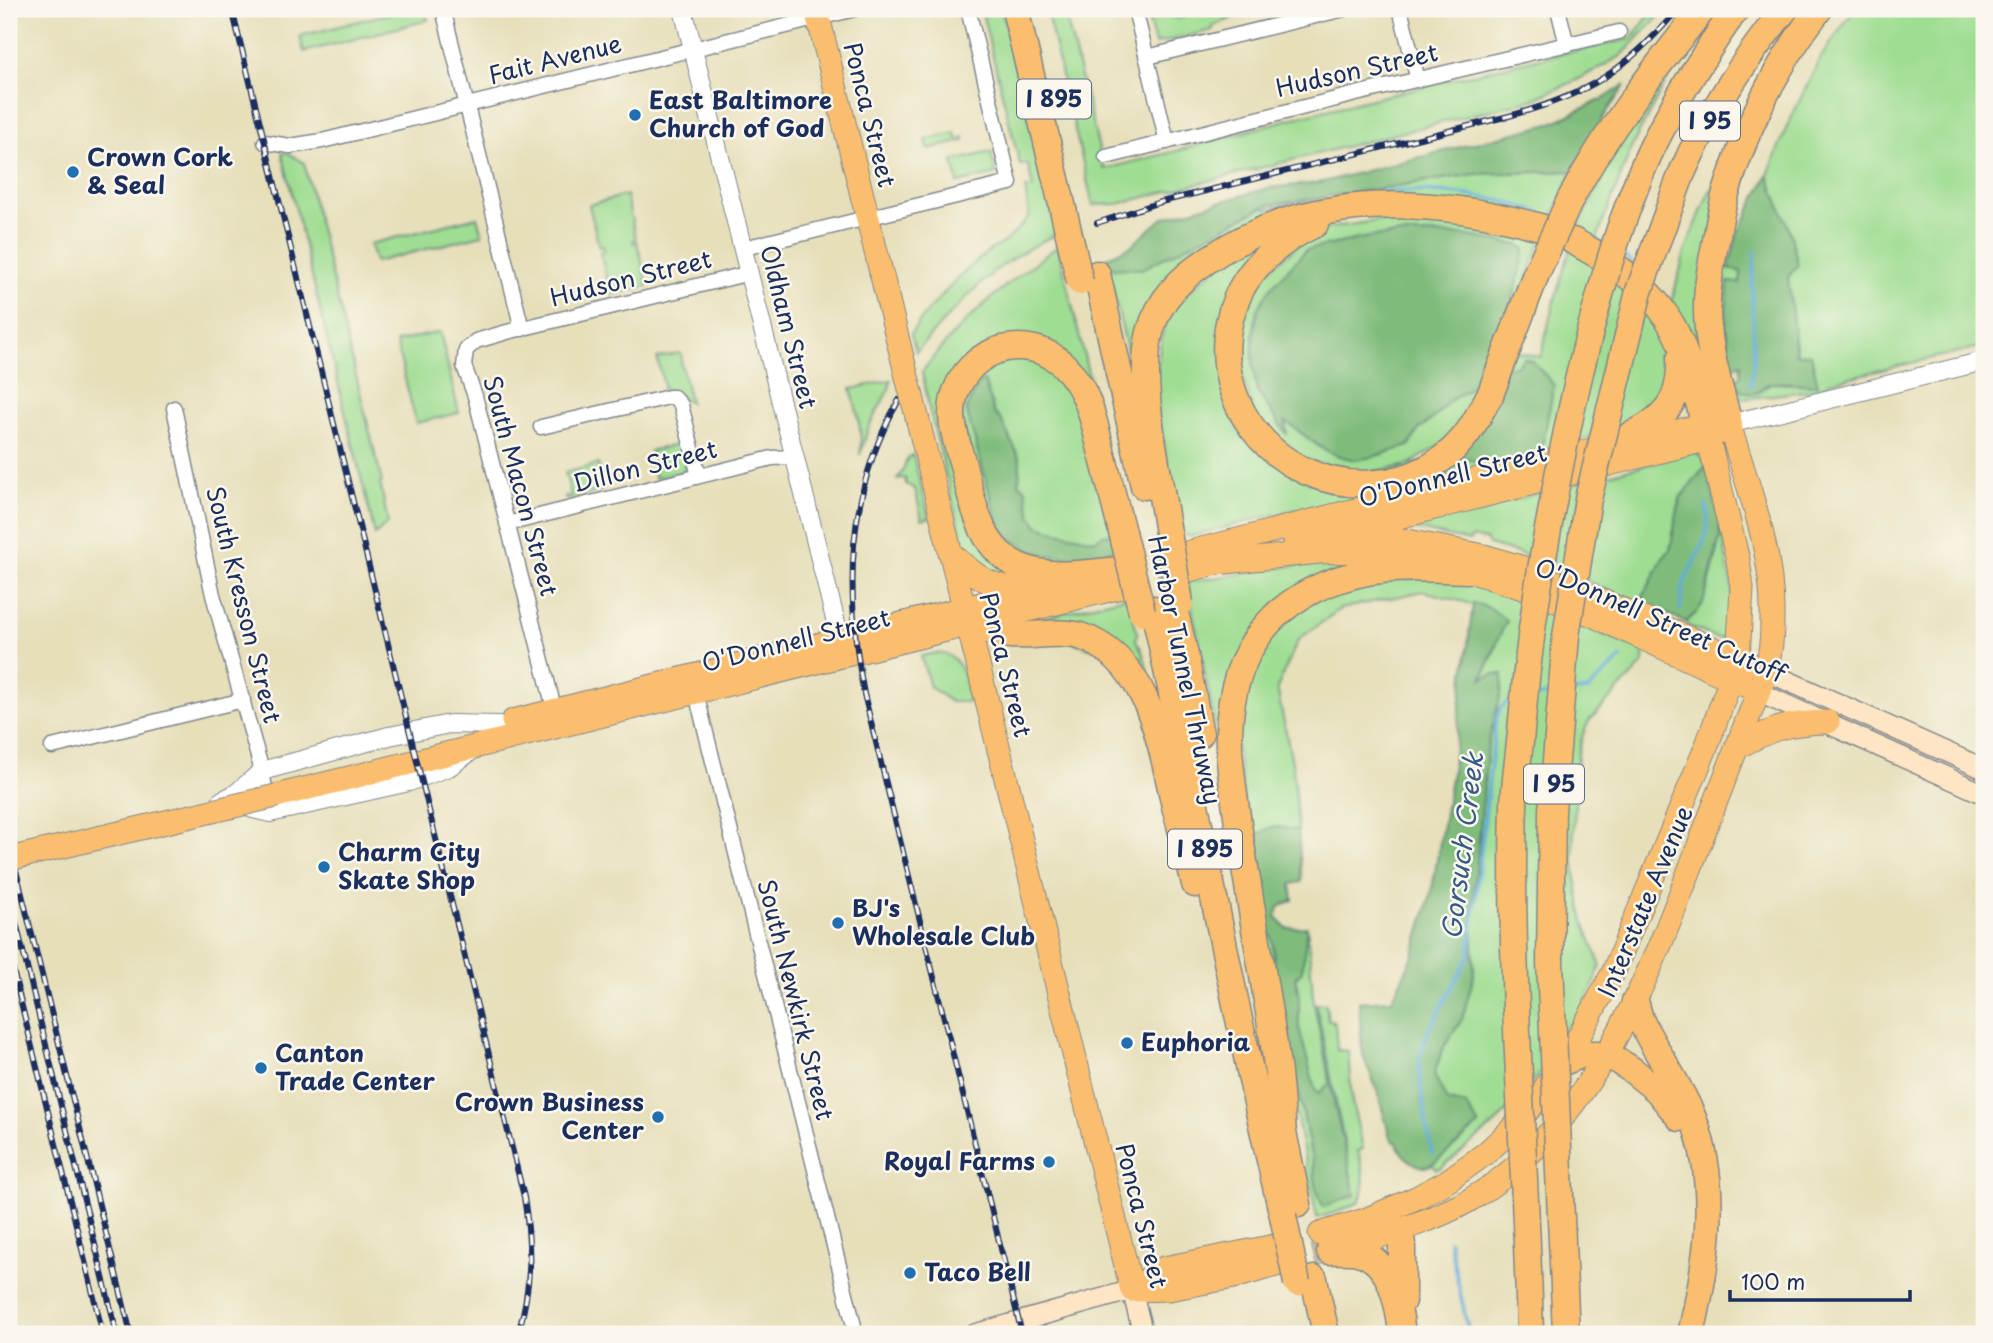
<svg xmlns="http://www.w3.org/2000/svg" width="1993" height="1343" font-family="'Playpen Sans',sans-serif">
	<rect width="100%" height="100%" fill="#fbf7ec"/>
	<filter id="ink" filterUnits="userSpaceOnUse"><feTurbulence type="fractalNoise" baseFrequency=".0143" numOctaves="2"/><feDisplacementMap in="SourceGraphic" scale="14" xChannelSelector="R" yChannelSelector="G"/><feConvolveMatrix kernelMatrix="1 2 1 2 8 2 1 2 1" color-interpolation-filters="sRGB"/></filter>
	<filter id="wash" filterUnits="userSpaceOnUse"><feTurbulence type="fractalNoise" baseFrequency=".00686" numOctaves="4" result="noise"/><feDisplacementMap in="SourceGraphic" scale="28" xChannelSelector="R" yChannelSelector="G"/><feGaussianBlur stdDeviation="1.57" result="paint"/><feColorMatrix in="noise" values="0 0 0 0 0 0 0 0 0 0 0 0 0 0 0 0 0 1.4 0 .05"/><feComposite in="paint" operator="in"/></filter>
	<g filter="url(#wash)">
		<rect width="100%" height="100%" fill="#e6dfba"/>
		<!-- green -->
		<path fill="#9fdd92" stroke="#5d8678" stroke-width="2" fill-rule="evenodd" d="M407 9H425L428 20 304 52 300 36Z
			M981 9H1001L1046 187 1056 234C1043 241 1030 247 1018 255 982 277 944 320 916 352L911 334C927 308 965 270 989 251 997 245 990 251 998 246 1009 239 1022 226 1029 216L1025 188H1033L1028 164 1020 165Z
			M1046 9H1064L1104 169 1173 152 1286 120 1523 62 1630 39 1655 9H1666L1621 56 1577 80 1534 99 1118 204 1093 205Z
			M1146 9H1163C1175 25 1183 19 1195 9H1254L1213 26V30L1155 44Z
			M1855 9H1984V346L1830 382 1820 389 1743 399 1735 394 1727 385 1716 340 1723 266 1728 269 1741 271 1740 284 1728 282 1726 328 1732 373 1740 390 1758 393 1771 383 1818 385 1797 355 1788 277 1798 265 1791 235 1768 175 1788 124 1821 57Z
			M1668 71 1671 72 1633 144 1596 241 1576 232 1611 159 1640 108Z
			M955 133 957 139 964 137V141L928 149 926 140Z
			M991 152 996 174 958 183 953 161Z
			M282 153H288L304 163 382 482 380 483 388 523 375 535Z
			M1726 156 1713 406 1670 307 1685 252 1704 204Z
			M1573 171 1550 222 1338 195 1475 174Z
			M626 195 636 239 633 240 634 243 637 242 648 286 632 290 630 289 628 291 611 295 600 252 604 251 603 246 599 247 589 205Z
			M1326 199 1219 241 1134 356 1132 371 1108 268 1142 269 1265 206 1266 209Z
			M477 217 482 235 375 262 370 244Z
			M1433 217 1543 237 1483 392 1447 441 1401 469 1362 475 1287 454 1256 421 1234 349 1255 281 1312 234 1328 228 1396 218ZM1406 234 1462 235 1518 245 1525 249C1517 296 1498 335 1478 378L1473 386 1448 402 1435 417 1419 429 1409 446 1352 459 1322 449 1285 420 1286 433 1257 391 1253 364V335L1258 308 1270 289 1306 250 1369 237Z
			M1058 246 1106 448 1091 395 1030 342 952 386 1004 568 999 576 968 555 965 549 930 412 922 372C958 322 1008 282 1058 246Z
			M1269 246 1223 381 1310 483 1458 456 1490 466 1336 507 1293 510 1191 536H1186L1179 528 1153 389 1167 308 1243 247Z
			M1571 247 1644 303 1673 352 1664 400 1620 429 1541 452 1554 385 1518 365 1506 369 1513 351 1541 357 1553 305Z
			M440 332 459 413 416 423 396 342Z
			M679 353 682 356 681 363 690 402 662 389 664 386 657 358Z
			M1015 356 1047 363V369L1057 377 1075 399 1112 534 1103 535 1095 540 1061 533 1038 526 1031 516 1025 488 1019 483 1020 459 1001 420 994 413 985 382 966 409 998 523C1026 564 1065 557 1107 551L1075 564 1034 562 993 535 961 426 962 399 989 365Z
			M891 380 889 389 869 426 860 455C863 432 857 411 851 389Z
			M680 444 685 466 683 472 655 478 653 473 655 472 650 451Z
			M1694 452 1703 458 1706 466 1680 498 1670 551 1663 558 1640 603 1521 554 1489 545 1487 540 1473 537 1469 541 1415 529 1414 525 1467 511C1476 515 1484 513 1490 506Z
			M913 455 929 518 922 519 915 489 906 484 905 478 897 479C899 476 903 472 904 468 906 461 906 458 913 455Z
			M598 464 603 485 602 491 566 500 565 497 571 495 565 473Z
			M1720 521 1732 590 1730 632 1721 638H1716L1688 626 1686 622C1689 619 1695 615 1697 611 1711 590 1720 545 1720 521Z
			M1317 562H1371L1274 605 1221 756 1187 582Z
			M1452 575 1518 596 1638 649 1643 652 1644 663 1589 721 1583 734 1578 754 1574 821 1573 857 1575 874 1584 922 1601 967 1598 970 1596 980 1577 1017 1544 1069 1496 1123 1441 1168 1436 1169 1433 1165 1427 1166C1446 1154 1461 1139 1479 1125L1447 1101 1434 1075 1442 1050 1462 1019 1474 975 1472 912 1488 744 1501 693 1482 680 1496 647 1498 637 1490 609 1424 591 1340 609 1298 640 1277 688 1293 767 1298 830 1260 833 1257 841 1249 838 1233 720 1268 629 1340 583Z
			M1128 596 1137 633 1136 641C1147 654 1148 679 1152 696L1130 662 1020 624Z
			M936 653C965 654 963 679 969 702H951L930 687 921 656Z
			M1266 905 1273 943 1274 966 1314 1170 1316 1189 1355 1195 1316 1004H1326L1328 1020H1333V1023H1335L1337 1050 1348 1051 1352 1102 1363 1149 1358 1151C1363 1170 1367 1183 1359 1202L1343 1210 1317 1218 1287 1069 1262 912Z
			M1307 927 1314 1004 1330 1083 1319 1093 1315 1089 1312 1083 1299 1028V994L1295 977 1302 970Z"/>
		<!-- forest -->
		<path fill="#7fbc7c" stroke="#4d766d" stroke-width="2" d="M1626 84 1602 119 1573 171 1475 174 1265 206 1142 269 1108 268 1106 258 1131 246 1163 218 1268 188 1319 183 1550 124 1605 98Z
			M1768 175 1791 235 1798 265 1788 277 1796 355 1811 354 1818 385C1808 385 1779 381 1771 383 1754 388 1763 399 1740 390L1736 379 1740 376 1741 364 1731 368 1726 328V305L1728 282 1740 283 1741 271 1728 269 1738 232Z
			M1406 234 1462 235 1518 245 1525 249C1517 296 1498 335 1478 378L1473 386 1448 402 1435 417 1419 429 1409 446C1393 450 1367 461 1351 459 1325 455 1305 435 1285 421L1287 435 1257 391 1253 364V335L1258 308 1270 289 1306 250 1369 237Z
			M1524 358 1533 361 1554 385 1541 452 1490 466 1458 456 1506 369 1518 365Z
			M984 381 994 413 1001 420 1020 459 1019 483 1025 488 1031 516 1038 526 1061 533 1095 540 1103 535 1112 534 1116 550C1073 559 1025 564 998 523L966 409 980 382Z
			M1706 466 1720 521V537L1703 603 1697 612 1686 622 1640 603 1663 558 1670 550 1680 498Z
			M1473 603 1490 608 1507 621C1497 639 1490 659 1482 679L1492 674H1503L1501 693 1488 744 1472 912 1474 975 1462 1019 1442 1050 1434 1075 1447 1101 1466 1105 1479 1125C1467 1134 1436 1165 1425 1167 1419 1167 1413 1163 1409 1160 1402 1155 1399 1150 1397 1142H1394L1390 1137 1376 1087 1365 1061 1362 1049 1359 1002 1392 1000 1413 956 1432 890 1452 772Z
			M1279 827 1298 830 1302 882 1291 884 1293 900 1279 907 1276 917 1286 928 1307 927 1302 971 1295 978 1299 994V1028L1315 1089 1319 1093 1330 1083 1355 1195 1323 1207 1316 1189 1314 1170 1274 966 1273 943 1268 922 1257 841 1260 833 1270 828Z"/>
		<g fill="none" stroke-linecap="round" stroke-linejoin="round">
			<!-- stream -->
			<path stroke="#60acd9" stroke-width="3.5" d="M1378 192C1434 189 1496 194 1548 216
				M1587 234 1604 244
				M1623 255 1636 266
				M1750 386 1754 363 1752 285 1755 251
				M1680 609C1681 602 1682 594 1683 587 1691 557 1715 541 1706 505
				M1573 692 1588 690 1621 658
				M1535 697 1551 695
				M1432 1153 1421 1092 1419 1059 1427 1034 1469 956 1496 720C1500 708 1501 704 1513 701
				M1449 1241 1469 1334"/>
		</g>
	</g>
	<g filter="url(#ink)">
		<g fill="none" stroke-linecap="round" stroke-linejoin="round">
			<!-- primary-tunnel -->
			<path stroke="#bdbca8" stroke-width="23" stroke-dasharray="23 11" stroke-linecap="butt" d="M1121 569 1182 554
				M1125 586 1185 571
				M1280 1264 1324 1253"/>
			<!-- minor casing -->
			<g stroke="#80878c" stroke-width="17">
				<path id="minor" d="M443 9 522 329
					M1135 9 1167 142
					M1400 9 1418 80
					M1558 9 1567 45
					M1147 57 1344 9
					M265 142 290 146 322 141 855 9
					M1106 157 1356 94 1619 32
					M744 248 1010 183 968 9
					M174 408 213 595 262 771 268 805
					M541 427 669 397H674L681 405 699 476
					M507 524 772 458 794 457
					M694 685 856 1334
					M556 716 475 396 464 366 466 350 476 341 507 332 750 273
					M52 747 243 700"/>
			</g>
			<!-- tertiary casing -->
			<g stroke="#80878c" stroke-width="20">
				<path id="tertiary" d="M683 9 843 651
					M1729 424 1984 361
					M221 801 235 794 262 771 389 736 450 724 499 725
					M241 803 253 809 270 813 409 782 449 767 473 750"/>
			</g>
			<!-- secondary casing -->
			<g stroke="#80878c" stroke-width="22">
				<path id="secondary" d="M1766 671 1984 769
					M1758 692 1984 794
					M975 1334 1132 1290 1143 1334"/>
			</g>
			<!-- primary casing -->
			<g stroke="#80878c" stroke-width="25">
				<path id="primary" d="M816 9 902 357
					M918 421 1132 1290
					M1356 531 1484 556 1524 568 1750 664
					M1295 543 1709 439 1721 430
					M950 553C975 575 989 589 1024 588
					M1182 554 1615 444 1712 424
					M1217 563 1319 552 1371 551 1415 557 1467 570 1526 589 1590 614 1744 685
					M1185 571 1232 559
					M513 721 1081 579
					M1736 748C1773 728 1786 723 1828 722
					M276 796 1125 586
					M1320 1234 1365 1220 1416 1198 1446 1182 1486 1153 1509 1132 1537 1100 1578 1038 1613 973 1707 745 1738 659 1742 588 1738 560 1705 425
					M1334 1250C1379 1236 1427 1224 1468 1201 1601 1123 1657 955 1709 819 1722 786 1734 754 1747 721 1756 698 1767 675 1770 651 1772 640 1772 629 1772 619 1774 552 1748 487 1729 424
					M1132 1290 1164 1268 1275 1246
					M1132 1290 1169 1289 1234 1277 1280 1264"/>
			</g>
			<!-- motorway casing -->
			<g stroke="#80878c" stroke-width="29">
				<path id="motorway" d="M1015 9 1060 196
					M1570 200C1607 130 1653 70 1703 9
					M1622 223C1631 199 1639 175 1650 152 1674 101 1704 54 1736 9
					M1315 224C1284 239 1256 260 1240 291 1193 388 1273 494 1378 483 1410 480 1441 465 1462 440 1474 427 1481 410 1490 395
					M1573 241C1618 265 1660 293 1680 342 1691 369 1697 397 1705 425
					M1656 244C1665 221 1673 196 1682 173 1706 117 1747 56 1785 9
					M1097 274 1144 486
					M1729 424C1719 384 1706 345 1707 303 1707 283 1712 260 1716 240 1719 225 1721 208 1726 193 1746 126 1777 64 1819 9
					M1615 444C1656 422 1682 411 1680 359
					M1166 521C1158 467 1137 384 1150 332 1159 299 1182 277 1209 259 1310 190 1434 196 1547 229
					M1119 570C1087 573 1050 580 1019 566 982 550 974 508 965 473 961 455 953 435 952 416 951 379 981 347 1018 347 1043 347 1062 359 1076 380 1090 400 1095 426 1101 450 1108 477 1115 505 1122 532
					M1173 604 1185 655 1200 734
					M1154 609C1198 811 1235 1015 1283 1216
					M968 626C982 629 996 633 1010 635 1033 637 1058 630 1080 636 1149 658 1161 746 1175 806 1182 832 1189 858 1195 884
					M1635 1001 1640 1019 1647 1033C1662 1061 1681 1088 1693 1118 1720 1188 1707 1264 1691 1334
					M1563 1062 1583 1054H1607L1632 1070 1657 1090 1680 1118
					M1280 1118 1298 1204
					M1283 1133C1281 1108 1280 1084 1276 1059 1268 1001 1257 944 1248 886 1242 853 1237 820 1233 787 1231 769 1228 751 1229 734 1231 644 1279 590 1367 572 1400 566 1434 569 1467 570
					M1399 1230 1402 1244V1301
					M1330 1251C1339 1251 1349 1250 1358 1252 1392 1261 1399 1305 1402 1334
					M1314 1279 1326 1334"/>
			</g>
			<!-- minor -->
			<use href="#minor" stroke="#fff" stroke-width="14"/>
			<!-- tertiary -->
			<use href="#tertiary" stroke="#fff" stroke-width="18"/>
			<!-- secondary -->
			<use href="#secondary" stroke="#fde5c5" stroke-width="19"/>
			<!-- primary -->
			<use href="#primary" stroke="#fbbe6e" stroke-width="23"/>
			<!-- motorway -->
			<use href="#motorway" stroke="#fbbe6e" stroke-width="26"/>
			<!-- rail casing -->
			<g stroke="#1b2f5e" stroke-width="6">
				<path id="rail" d="M232 9 524 1197C532 1247 532 1285 518 1334
					M1097 223 1157 203 1509 116C1587 95 1626 71 1678 9
					M899 400C845 494 845 592 864 694L1022 1334
					M9 842 131 1334
					M9 894 117 1334
					M9 954 103 1334"/>
			</g>
			<!-- rail -->
			<use href="#rail" stroke="#fbf7ec" stroke-width="3.5" stroke-dasharray="10" stroke-linecap="butt"/>
			<!-- primary-bridge casing -->
			<g stroke="#80878c" stroke-width="25" stroke-linecap="butt">
				<path id="primary-bridge" d="M902 357 918 421
					M9 859 276 796"/>
			</g>
			<!-- motorway-bridge casing -->
			<g stroke="#80878c" stroke-width="29" stroke-linecap="butt">
				<path id="motorway-bridge" d="M1060 196 1080 282
					M1490 395 1536 274 1570 200
					M1166 521 1180 603
					M1122 532 1142 612
					M1283 1216 1297 1283
					M1530 1334C1526 1157 1509 981 1514 804 1515 780 1519 755 1521 731 1527 658 1537 585 1551 513 1569 415 1590 318 1622 223
					M1566 1334 1550 962 1552 811 1566 636 1588 499 1639 291 1656 244"/>
			</g>
			<!-- primary-bridge -->
			<use href="#primary-bridge" stroke="#fbbe6e" stroke-width="23"/>
			<!-- motorway-bridge -->
			<use href="#motorway-bridge" stroke="#fbbe6e" stroke-width="26"/>
		</g>
	</g>
	<!-- markers -->
	<g fill="#1f6fb2" stroke="#fbf7ec" stroke-width="2.5">
		<circle cx="635" cy="115" r="7"/>
		<circle cx="73" cy="172" r="7"/>
		<circle cx="324" cy="867" r="7"/>
		<circle cx="838" cy="923" r="7"/>
		<circle cx="1127" cy="1043" r="7"/>
		<circle cx="261" cy="1068" r="7"/>
		<circle cx="658" cy="1117" r="7"/>
		<circle cx="1049" cy="1162" r="7"/>
		<circle cx="910" cy="1273" r="7"/>
	</g>
	<g text-anchor="middle" stroke-width="5" stroke-linejoin="round" paint-order="stroke">
		<!-- shield labels -->
		<g fill="#fbf7ec" stroke="#5e6b89" stroke-width="2">
			<rect x="1017" y="79.5" width="74" height="39" rx="5"/>
			<rect x="1680" y="101.5" width="60" height="39" rx="5"/>
			<rect x="1524" y="764.5" width="60" height="39" rx="5"/>
			<rect x="1168" y="829.5" width="74" height="39" rx="5"/>
		</g>
		<g font-size="23" font-weight="bold" fill="#1b2f5e">
			<text x="1054" y="107">I 895</text>
			<text x="1710" y="129">I 95</text>
			<text x="1554" y="792">I 95</text>
			<text x="1205" y="857">I 895</text>
		</g>
		<!-- street labels -->
		<g font-size="24" fill="#1b2f5e" stroke="#fbf7ec">
			<text transform="translate(555 60) rotate(-14)" y="8">Fait Avenue</text>
			<text transform="translate(1357 71) rotate(-13)" y="8">Hudson Street</text>
			<text transform="translate(869 115) rotate(76)" y="8">Ponca Street</text>
			<text transform="translate(631 279) rotate(-14)" y="8">Hudson Street</text>
			<text transform="translate(788 327) rotate(76)" y="8">Oldham Street</text>
			<text transform="translate(645 467) rotate(-14)" y="8">Dillon Street</text>
			<text transform="translate(1453 476) rotate(-14)" y="8">O'Donnell Street</text>
			<text transform="translate(520 486) rotate(75)" y="8">South Macon Street</text>
			<text transform="translate(243 605) rotate(76)" y="8">South Kresson Street</text>
			<text transform="translate(1660 621) rotate(24)" y="8">O'Donnell Street Cutoff</text>
			<text transform="translate(796 641) rotate(-14)" y="8">O'Donnell Street</text>
			<text transform="translate(1005 665) rotate(76)" y="8">Ponca Street</text>
			<text transform="translate(1184 670) rotate(78)" y="8">Harbor Tunnel Thruway</text>
			<text transform="translate(1646 902) rotate(-67)" y="8">Interstate Avenue</text>
			<text transform="translate(795 1000) rotate(76)" y="8">South Newkirk Street</text>
			<text transform="translate(1141 1216) rotate(76)" y="8">Ponca Street</text>
		</g>
		<!-- poi labels -->
		<g font-size="24" font-weight="bold" fill="#1b2f5e" stroke="#fbf7ec" text-anchor="start">
			<text x="649" y="109">East Baltimore<tspan x="649" dy="28">Church of God</tspan></text>
			<text x="87" y="166">Crown Cork<tspan x="87" dy="28">&amp; Seal</tspan></text>
			<text x="338" y="861">Charm City<tspan x="338" dy="28">Skate Shop</tspan></text>
			<text x="852" y="917">BJ's<tspan x="852" dy="28">Wholesale Club</tspan></text>
			<text x="1141" y="1051">Euphoria</text>
			<text x="275" y="1062">Canton<tspan x="275" dy="28">Trade Center</tspan></text>
			<text x="644" y="1111" text-anchor="end">Crown Business<tspan x="644" dy="28">Center</tspan></text>
			<text x="1035" y="1170" text-anchor="end">Royal Farms</text>
			<text x="924" y="1281">Taco Bell</text>
		</g>
		<!-- water labels -->
		<g font-size="26" font-style="italic" fill="#335b89" stroke="#fbf7ec">
			<text transform="translate(1463 846) rotate(-83)" y="9">Gorsuch Creek</text>
		</g>
	</g>
	<!-- margin -->
	<rect width="1993" height="1343" fill="none" stroke="#fbf7ec" stroke-width="35"/>
	<!-- scale -->
	<path d="M1730 1290v10h180v-10" fill="none" stroke="#1b2f5e" stroke-width="3.5"/>
	<text x="1741" y="1290" font-size="21" fill="#1b2f5e" stroke="#fbf7ec" stroke-width="5" paint-order="stroke">100 m</text>
</svg>
